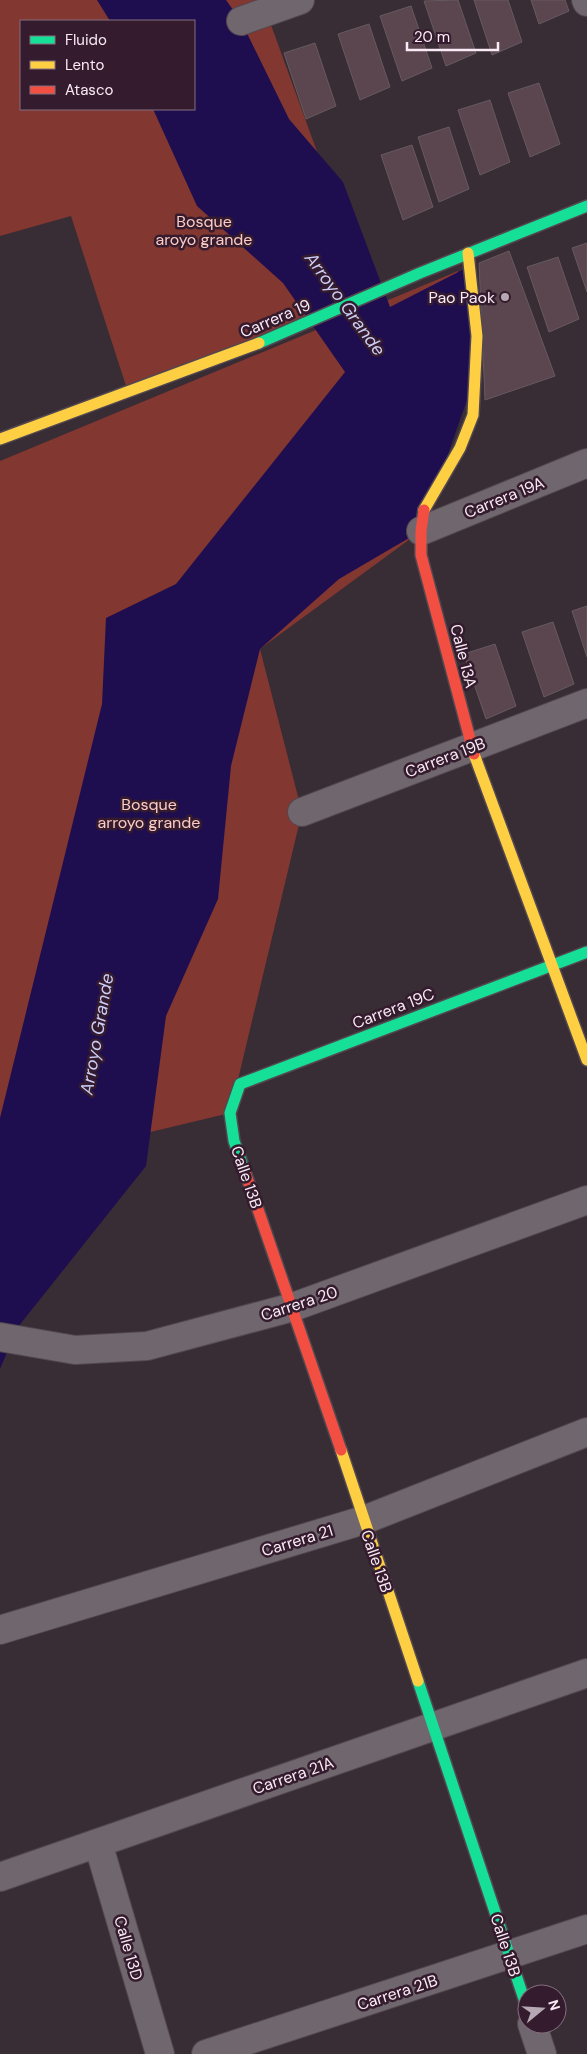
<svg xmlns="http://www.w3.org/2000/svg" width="587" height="2054" font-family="'DM Sans',sans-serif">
	<rect width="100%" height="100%" fill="#382c35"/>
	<!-- forest -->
	<path fill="#823731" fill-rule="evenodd" d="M0 0H262L369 295 128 392 71 216 0 236ZM21 21H194V109H21Z
		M458 271 421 531 260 649 302 812 230 1113 0 1168V461Z"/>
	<!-- water -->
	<path fill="#1f0e4f" d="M97 0H226L241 21 289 119 343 182 390 307 470 266 473 383 421 531 339 579 260 649 231 766 218 899 166 1016 146 1166 18 1327 0 1369V1118L102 704 106 618 176 584 345 372 283 283 197 206 153 109H194V21H110Z"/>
	<!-- building -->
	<path fill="#5b464f" stroke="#665a5f" d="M458 0 476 53 446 66 424 1Z
		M474 0H508L522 42 492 55Z
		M531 0H565L569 11 539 24Z
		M411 6 432 68 402 81 380 16Z
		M369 24 390 87 360 100 338 34Z
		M315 43 336 106 306 119 284 53Z
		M539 83 560 144 530 157 508 93Z
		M490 100 510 162 480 175 458 110Z
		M449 127 469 189 439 202 418 137Z
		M412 145 433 207 403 220 381 155Z
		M587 243V292L572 248Z
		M509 251 555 376 485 400 479 263Z
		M558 257 579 319 549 332 527 267Z
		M587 606V657L572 611Z
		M553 622 574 684 544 697 522 632Z
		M495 644 516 706 486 719 464 654Z"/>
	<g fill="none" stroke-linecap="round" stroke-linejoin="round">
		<!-- street casing -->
		<g stroke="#534850" stroke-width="30">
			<path id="street" d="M586 0 587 2
				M241 21 300 0
				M421 531 587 463
				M302 812 587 703
				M0 1337 75 1350 147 1346 293 1307 587 1200
				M0 1630 364 1520 587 1432
				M98 1843 160 2054
				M0 1877 587 1673
				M532 2024 542 2054
				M206 2054 587 1929"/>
		</g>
		<!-- fast casing -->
		<g stroke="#534850" stroke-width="14">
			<path id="fast" d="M259 343 420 273 587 206
				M244 1169 234 1141 230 1113 240 1084 587 952
				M418 1681 527 2008"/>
		</g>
		<!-- slow casing -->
		<g stroke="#534850" stroke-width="14">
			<path id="slow" d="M0 439 259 343
				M424 510 460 448 473 415 477 336 468 253
				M474 754 587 1060
				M341 1450 418 1681"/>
		</g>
		<!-- jam casing -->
		<g stroke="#534850" stroke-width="14">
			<path id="jam" d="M424 510 421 531V555L474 754
				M244 1169 341 1450"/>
		</g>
		<!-- street -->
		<use href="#street" stroke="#70666d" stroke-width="28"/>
		<!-- fast -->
		<use href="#fast" stroke="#16e098" stroke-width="11"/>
		<!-- slow -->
		<use href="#slow" stroke="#ffcf43" stroke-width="11"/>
		<!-- jam -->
		<use href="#jam" stroke="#f24e42" stroke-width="11"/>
	</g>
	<!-- markers -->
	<circle fill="#b6a8b2" stroke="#341c2e" stroke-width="2" cx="505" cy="297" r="5"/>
	<g text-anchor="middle" stroke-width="5" stroke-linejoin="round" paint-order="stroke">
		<!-- park labels -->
		<g font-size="16" fill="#fdcbc3" stroke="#341c2e">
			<text x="204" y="227">Bosque<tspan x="204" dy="18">aroyo grande</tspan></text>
			<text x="149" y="810">Bosque<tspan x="149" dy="18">arroyo grande</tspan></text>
		</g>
		<!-- poi labels -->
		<g font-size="16" fill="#faeaf5" stroke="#341c2e" text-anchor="end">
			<text x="495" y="303">Pao Paok</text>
		</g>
		<!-- street labels -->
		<g font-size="16" fill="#faeaf5" stroke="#341c2e">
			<text transform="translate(275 318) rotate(-23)" y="6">Carrera 19</text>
			<text transform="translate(504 497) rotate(-22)" y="6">Carrera 19A</text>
			<text transform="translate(464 656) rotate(76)" y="6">Calle 13A</text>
			<text transform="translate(445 757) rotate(-21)" y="6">Carrera 19B</text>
			<text transform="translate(393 1008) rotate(-21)" y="6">Carrera 19C</text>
			<text transform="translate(247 1177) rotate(71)" y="6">Calle 13B</text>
			<text transform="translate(299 1303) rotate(-18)" y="6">Carrera 20</text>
			<text transform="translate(297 1540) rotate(-17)" y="6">Carrera 21</text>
			<text transform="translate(377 1561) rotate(71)" y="6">Calle 13B</text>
			<text transform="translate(293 1775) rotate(-19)" y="6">Carrera 21A</text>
			<text transform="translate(506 1945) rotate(72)" y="6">Calle 13B</text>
			<text transform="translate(129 1948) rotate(74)" y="6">Calle 13D</text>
			<text transform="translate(397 1992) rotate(-18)" y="6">Carrera 21B</text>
		</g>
		<!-- water labels -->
		<g font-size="18" font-style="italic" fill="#cccdf7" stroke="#341c2e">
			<text transform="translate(345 304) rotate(54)" y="6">Arroyo Grande</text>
			<text transform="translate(97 1034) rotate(-80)" y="6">Arroyo Grande</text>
		</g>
	</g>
	<!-- legend -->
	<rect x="20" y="20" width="175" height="90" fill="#341c2e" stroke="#836e7e"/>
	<rect x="30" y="36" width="25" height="8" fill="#16e098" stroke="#836e7e"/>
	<text x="65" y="45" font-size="15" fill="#faeaf5">Fluido</text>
	<rect x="30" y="61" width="25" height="8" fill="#ffcf43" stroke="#836e7e"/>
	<text x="65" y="70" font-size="15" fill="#faeaf5">Lento</text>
	<rect x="30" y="86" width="25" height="8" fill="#f24e42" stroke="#836e7e"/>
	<text x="65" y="95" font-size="15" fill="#faeaf5">Atasco</text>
	<!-- north arrow -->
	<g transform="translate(542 2009) rotate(72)"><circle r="24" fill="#341c2e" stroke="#836e7e"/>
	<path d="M0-4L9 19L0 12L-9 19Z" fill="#b6a8b2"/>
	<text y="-8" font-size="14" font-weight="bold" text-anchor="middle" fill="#faeaf5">N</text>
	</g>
	<!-- scale -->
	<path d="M407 42v8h91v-8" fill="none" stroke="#faeaf5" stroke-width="2.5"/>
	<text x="414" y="42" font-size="15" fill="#faeaf5" stroke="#341c2e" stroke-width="4" paint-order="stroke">20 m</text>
</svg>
